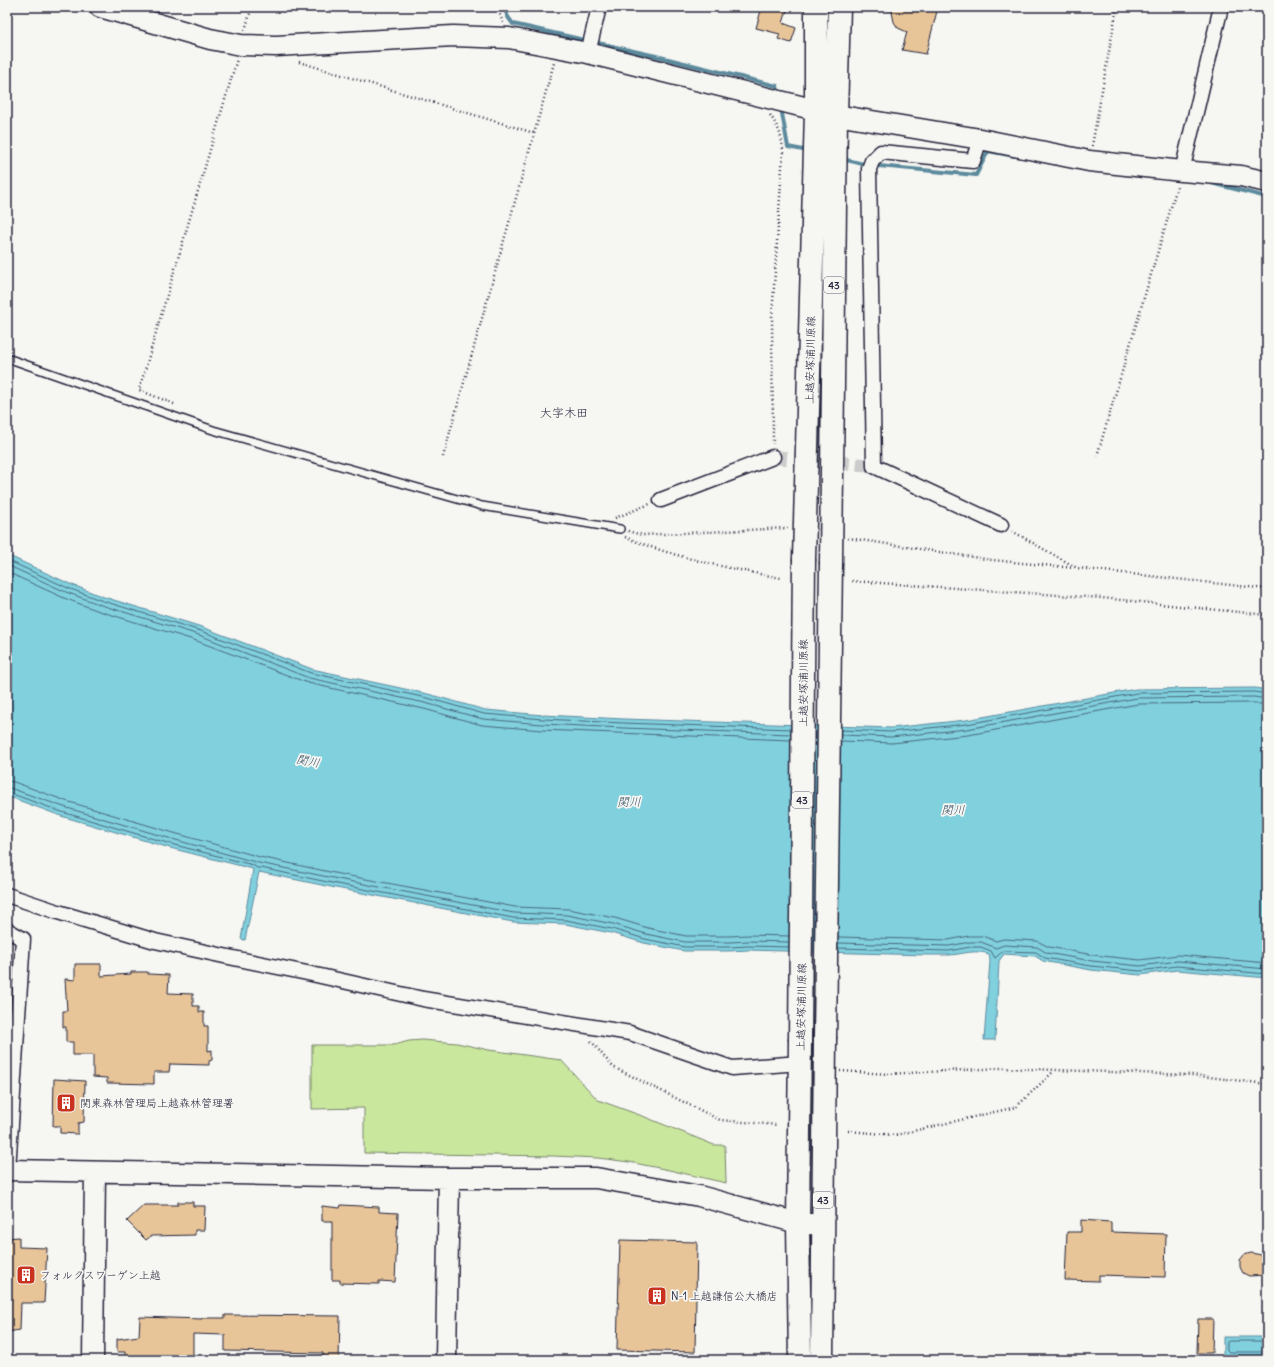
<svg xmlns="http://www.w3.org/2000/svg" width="1274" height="1367" font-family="Delius,'Klee One',sans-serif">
	<rect width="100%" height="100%" fill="#f6f6f2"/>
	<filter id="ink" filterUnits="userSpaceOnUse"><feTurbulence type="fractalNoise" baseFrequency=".025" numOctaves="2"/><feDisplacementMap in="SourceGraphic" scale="8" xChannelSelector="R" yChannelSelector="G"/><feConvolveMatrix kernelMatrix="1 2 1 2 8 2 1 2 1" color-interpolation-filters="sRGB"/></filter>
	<g filter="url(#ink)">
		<!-- green -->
		<path fill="#cae79e" stroke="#76846c" d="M422 1040 457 1043 489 1050 561 1060 598 1100 645 1117 714 1145H725L726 1183 669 1170 629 1162 598 1158 553 1156 364 1153V1108L312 1109V1045H394L409 1041Z"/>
		<!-- water -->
		<path fill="#81d0de" stroke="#5b8a9d" d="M7 555 70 584 104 597 202 627 312 669 428 694 485 710 543 715 624 719 891 728 966 720 1136 689 1255 688 1267 690V978L1177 970 1140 975 1091 970 1043 961 1035 956 1004 954 999 961 995 1040H984L990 961 989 954C975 949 964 954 950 955 942 955 934 955 927 955L748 950 730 951H684L644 943 611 933 565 924 513 922 336 888 259 872 245 940 241 939 253 869 170 848 61 816 7 796Z
			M1223 1337H1267V1356H1223Z"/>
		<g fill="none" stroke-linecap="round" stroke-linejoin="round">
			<!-- shore -->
			<path stroke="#48687c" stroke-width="1" d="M7 560 68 588 103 601 201 631 311 673 427 698 484 714 543 719 623 723 791 729
				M7 565 66 592 101 605 199 635 309 678 425 703 483 719 542 724 623 728 791 734
				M7 572 64 598 99 611 197 641 308 683 424 709 482 725 542 730 790 740
				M841 730 891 732 967 724 1137 693 1254 692 1267 694
				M841 735 891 737 967 729 1137 698 1254 697 1267 699
				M841 741 892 743 968 735 1138 704 1254 703 1267 705
				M7 781 14 782 66 801 174 833 260 857 339 874 515 907 568 909 615 918 648 928 686 936H730L748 935 789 936
				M7 787 64 807 172 839 259 863 338 879 514 913 567 915 613 924 646 934 685 942H730L748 941 789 942
				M7 792 62 812 171 844 253 865 257 868H261L337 884 513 918 566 920 612 929 645 939 685 947H730L748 946 789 947
				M838 937 948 940 969 936H982L996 941 1004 939 1037 941 1049 947 1093 955 1140 960 1178 955 1267 963
				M838 943 949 946 970 942H981L996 948 1004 945 1037 947 1047 953 1092 961 1140 966 1178 961 1267 969
				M838 948 949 951 970 947H981L991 951 995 958 1003 951 1036 952 1045 958 1091 966 1140 971 1177 966 1267 974
				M1267 1341H1229L1227 1342V1350L1229 1352H1267"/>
			<!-- stream -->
			<path stroke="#5b8a9d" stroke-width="4" d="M504 7 508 17 513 24 656 56 777 86 779 95
				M781 108 788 147 808 151
				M842 159 868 165 976 175 988 151 1015 156
				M1211 183 1267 197"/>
		</g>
		<!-- building -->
		<path fill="#e8c599" stroke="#22223b" d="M762 7H788L783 23 796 28 791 43 778 39 780 34 756 28Z
			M891 7H938L926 54 902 50 907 32 898 28 894 22Z
			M75 964H101V976L131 974V972H148V974L169 975 168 993 193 994V1006H199V1012H204V1026H208V1051L212 1050V1060L209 1061V1065L170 1064 169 1072H154V1084L107 1083V1078L93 1077V1055H73V1042H66V1027H63V1011H67L65 979 75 980Z
			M54 1079 85 1081 84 1122 78 1123V1134L60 1133V1126H53Z
			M178 1202H193V1206H205L204 1230H195V1235L151 1236 146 1240 127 1221 144 1205H178Z
			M341 1205 379 1207V1212L398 1213 395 1282 379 1281V1284L340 1283V1280H332V1221H322V1206L340 1208Z
			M1081 1220 1111 1222V1232L1166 1234 1165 1277 1099 1275V1281L1065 1280 1067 1232H1081Z
			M19 1237V1247L47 1248 44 1303H21L20 1330 7 1332V1238Z
			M620 1240 697 1242 695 1352 617 1350Z
			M1251 1253 1267 1256V1275L1249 1276 1243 1273 1240 1267V1260L1244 1255Z
			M225 1315 340 1316 339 1360H323V1353L225 1351V1335L193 1334V1360H125V1352H117V1339L139 1336 140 1317 202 1319V1318H225Z
			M1198 1319H1213L1212 1353H1197Z"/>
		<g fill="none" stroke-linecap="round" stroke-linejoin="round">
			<!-- street-tunnel -->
			<path stroke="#cccccd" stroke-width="14" stroke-dasharray="14 7" stroke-linecap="butt" d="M773 457 874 466"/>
			<!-- lane casing -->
			<g stroke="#22223b" stroke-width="10">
				<path id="lane" d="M7 358 213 430 482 506 620 529"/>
			</g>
			<!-- street casing -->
			<g stroke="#22223b" stroke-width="17">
				<path id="street" d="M588 53 599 7
					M980 139 973 161 881 152 872 161 869 169 874 466 1001 525
					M1182 171 1221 7
					M661 500 773 457
					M7 895 58 912 155 941 224 956 307 973 423 999 630 1033 732 1068 800 1063
					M7 930 23 939 8 1170"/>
			</g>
			<!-- secondary casing -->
			<g stroke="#22223b" stroke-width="23">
				<path id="secondary" d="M100 7 210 39 241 45 276 46 453 36 509 38 588 53 836 115 980 139 1089 161 1182 171 1241 176 1267 182
					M7 1170 449 1178H596L699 1196 798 1223 822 1225
					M93 1360 95 1172
					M446 1360 449 1178"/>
			</g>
			<!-- primary casing -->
			<g stroke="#22223b" stroke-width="25">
				<path id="primary" d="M804 559 816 111V7
					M831 562 836 115 839 7
					M800 1041 798 1223 800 1360
					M822 1360 825 1039"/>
			</g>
			<!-- path -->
			<path stroke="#22223b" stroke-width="2.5" stroke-dasharray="1 3" stroke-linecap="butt" d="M497 7 503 23
				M245 30 252 7
				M299 62 534 133
				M770 115C779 128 782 136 783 152L772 317 773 444
				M1092 146 1117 7
				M174 404 139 390 237 59
				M1097 456 1177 187
				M443 457 554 63
				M615 518 650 504
				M628 531 642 535 788 528
				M1012 531 1077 568 1267 589
				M625 537C675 558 728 568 781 578
				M848 538 992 560 1074 568
				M852 581 1102 598 1267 615
				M591 1041 613 1067 720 1120 778 1125
				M840 1071 888 1074 1002 1068 1192 1075 1267 1084
				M848 1131 896 1135 1016 1107 1054 1071"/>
			<!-- lane -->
			<use href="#lane" stroke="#f6f6f2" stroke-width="7"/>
			<!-- street -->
			<use href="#street" stroke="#f6f6f2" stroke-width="14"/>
			<!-- secondary -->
			<use href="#secondary" stroke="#f6f6f2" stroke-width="20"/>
			<!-- primary -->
			<use href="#primary" stroke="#f6f6f2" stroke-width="22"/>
			<!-- primary-bridge casing -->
			<g stroke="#22223b" stroke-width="25" stroke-linecap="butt">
				<path id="primary-bridge" d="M825 1039 831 562
					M800 1041 804 559"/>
			</g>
			<!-- primary-bridge -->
			<use href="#primary-bridge" stroke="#f6f6f2" stroke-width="22"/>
		</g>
	</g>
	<!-- icons -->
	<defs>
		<g id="building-square" transform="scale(1)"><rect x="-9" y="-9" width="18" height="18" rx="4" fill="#c8321e" stroke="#f6f6f2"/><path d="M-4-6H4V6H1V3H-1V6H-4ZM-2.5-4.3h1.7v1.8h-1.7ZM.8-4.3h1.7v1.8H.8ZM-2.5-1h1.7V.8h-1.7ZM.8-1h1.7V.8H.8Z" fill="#fff"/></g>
	</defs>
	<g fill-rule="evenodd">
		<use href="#building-square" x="66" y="1103"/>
		<use href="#building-square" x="26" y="1275"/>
		<use href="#building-square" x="657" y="1296"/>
	</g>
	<g text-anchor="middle" stroke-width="3.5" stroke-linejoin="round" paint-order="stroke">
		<!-- shield labels -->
		<g fill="#f6f6f2" stroke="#626272" stroke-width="1">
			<rect x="824" y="277" width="20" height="16" rx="3"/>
			<rect x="792" y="792" width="20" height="16" rx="3"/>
			<rect x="813" y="1192" width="20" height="16" rx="3"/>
		</g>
		<g font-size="10" font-weight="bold" fill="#22223b">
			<text x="834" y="289">43</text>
			<text x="802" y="804">43</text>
			<text x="823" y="1204">43</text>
		</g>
		<!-- street labels -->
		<g font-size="11" fill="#22223b" stroke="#f6f6f2">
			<text transform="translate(810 360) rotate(-89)" y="4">上越安塚浦川原線</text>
			<text transform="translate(803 683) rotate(-90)" y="4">上越安塚浦川原線</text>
			<text transform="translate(801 1007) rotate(-89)" y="4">上越安塚浦川原線</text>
		</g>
		<!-- poi labels -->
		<g font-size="11" fill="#22223b" stroke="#f6f6f2" text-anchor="start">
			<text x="80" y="1107">関東森林管理局上越森林管理署</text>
			<text x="40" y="1279">フォルクスワーゲン上越</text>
			<text x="671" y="1300">N-1 上越謙信公大橋店</text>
		</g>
		<!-- neighbourhood labels -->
		<g font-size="12" fill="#22223b" stroke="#f6f6f2">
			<text x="564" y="417">大字木田</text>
		</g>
		<!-- water labels -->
		<g font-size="12" font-style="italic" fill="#3e566c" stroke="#f6f6f2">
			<text transform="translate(308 761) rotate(11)" y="4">関川</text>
			<text x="629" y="806">関川</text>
			<text x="953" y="814">関川</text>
		</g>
	</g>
	<!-- margin -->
	<rect width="1274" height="1367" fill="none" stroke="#f6f6f2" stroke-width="24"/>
	<rect x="12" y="12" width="1250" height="1343" fill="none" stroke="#22223b" stroke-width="1.5" filter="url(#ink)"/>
</svg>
